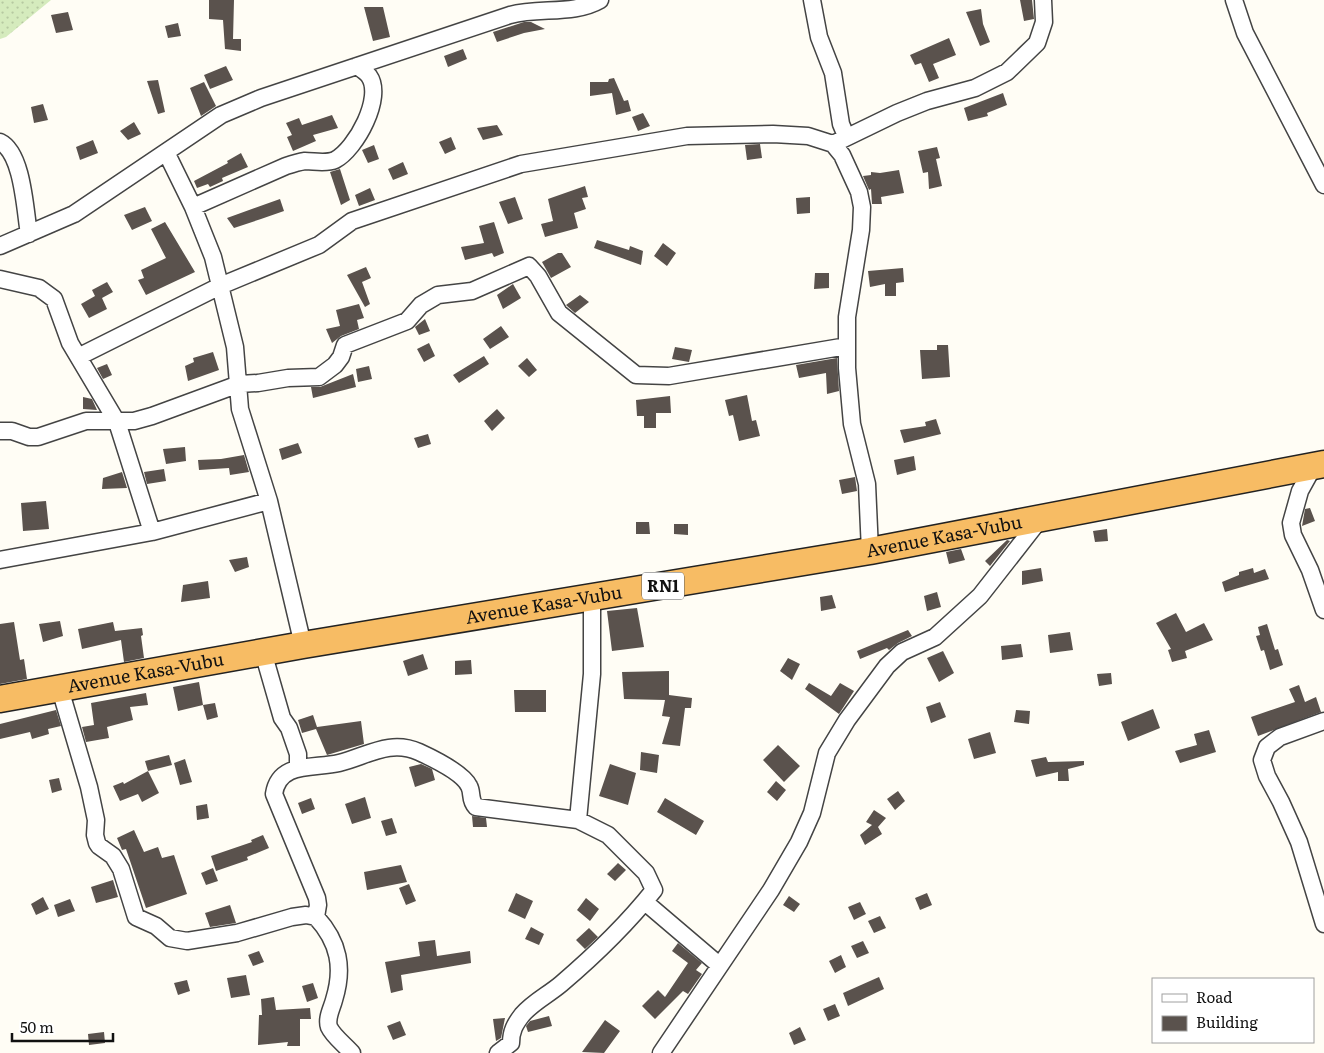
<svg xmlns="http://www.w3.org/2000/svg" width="1324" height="1053" font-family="Literata,serif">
	<defs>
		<pattern id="grass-dots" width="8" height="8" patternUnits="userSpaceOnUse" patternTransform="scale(1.25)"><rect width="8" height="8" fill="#d5ebbd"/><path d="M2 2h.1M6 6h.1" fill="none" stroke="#b6c8a1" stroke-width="1.8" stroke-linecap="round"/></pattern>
	</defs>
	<rect width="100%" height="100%" fill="#fffdf5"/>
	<!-- grass -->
	<path fill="url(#grass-dots)" d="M0 0H51L6 37 0 39Z"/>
	<!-- building -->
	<path fill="#5a524d" d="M209 0H234L233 39H241V51L225 49 223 20 209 19Z
		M1020 0H1032L1034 19 1024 21Z
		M364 7H383L390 37 373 41Z
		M981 9 983 24 990 42 980 46 966 12Z
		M68 12 73 30 56 33 51 15Z
		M524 22H531L545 29 524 33 497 42 493 32Z
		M178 23 181 36 168 38 165 26Z
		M949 38 956 55 933 64 939 78 929 82 921 63 915 65 910 55Z
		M463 49 467 59 448 67 444 56Z
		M226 66 233 80 210 89 204 75Z
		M614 78 624 101 628 100 631 111 616 115 612 93 590 96V82H608L609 79Z
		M158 80 165 112 158 114 147 81Z
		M204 82 216 106 201 116 190 88Z
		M1003 93 1007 105 987 113 988 116 968 121 964 108Z
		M43 104 48 120 34 123 31 107Z
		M643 113 650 126 638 131 632 117Z
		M332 115 338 128 313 135 316 141 293 151 287 137 292 135 286 123 299 118 302 125Z
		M134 122 141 134 128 140 120 131Z
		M497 125 503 135 483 140 477 128Z
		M451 137 456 149 445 154 439 142Z
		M93 140 98 153 80 160 76 147Z
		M760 144 762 158 747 160 745 145Z
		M374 145 379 159 368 163 362 150Z
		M937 147 940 158 936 159 942 186 929 189 928 172 923 173 918 151Z
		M241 153 248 167 222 178 223 181 210 187 208 184 197 188 194 181 228 163 227 161Z
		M403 162 408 174 393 180 388 169Z
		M340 169 350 200 341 205 330 172Z
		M899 170 904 193 881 197 882 204H872L871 189 869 190 863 176 871 175V172L880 173Z
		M585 186 588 197 582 198 586 209 574 213 578 228 545 237 541 224 553 221 548 199Z
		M370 188 375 200 359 206 355 195Z
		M515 197 523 219 508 224 499 202Z
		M810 197V213L797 214 796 198Z
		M280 199 284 211 261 219 234 228 227 218Z
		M145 207 152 221 132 230 124 215Z
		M165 222 195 272 146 295 138 280 144 278 141 270 166 258 151 229Z
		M494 222 504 253 494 257 492 253 465 260 461 247 484 243 479 226Z
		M597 240 629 250 630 246 643 251 641 265 594 248Z
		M663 243 676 253 667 266 654 256Z
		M558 253H562L571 267 551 278 542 262Z
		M366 267 371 278 362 282 370 304 365 307 347 275Z
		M903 268 904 282 896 283V296H885V284L870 287 868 271Z
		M815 273H829V288L814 289Z
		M107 282 113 292 102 298 107 309 89 318 81 304 95 296 92 290Z
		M513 284 521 298 503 309 497 295Z
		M580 295 589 302 575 313 566 305Z
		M359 304 364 318 357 320 359 329 341 336 332 343 326 329 340 326 336 310Z
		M425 319 430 331 419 335 415 327Z
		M501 326 509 337 490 349 483 339Z
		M429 343 435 356 424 362 417 349Z
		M937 345H948L950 377 922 379 920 350H937Z
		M675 347 692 350 689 362 672 359Z
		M213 352 219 370 188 381 185 366 194 362 193 358Z
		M484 356 489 364 459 383 453 375Z
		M527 358 537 370 529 377 518 366Z
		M837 358 839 391 827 394 826 373 799 378 796 365Z
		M107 364 112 375 103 379 97 368Z
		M369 366 372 379 358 382 356 369Z
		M353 374 356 387 313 398 311 387H320Z
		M747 395 752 421 756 420 760 436 739 441 733 415 729 416 725 400Z
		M670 396 671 413H656V428H644V416H637L636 400Z
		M83 397 92 399 97 410 83 409Z
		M497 409 505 418 492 431 484 421Z
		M936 419 941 434 904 443 900 430 926 426 925 422Z
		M428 434 431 444 418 448 414 438Z
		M298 443 302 453 282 460 279 449Z
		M185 447 186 461 166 464 163 449Z
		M244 455 249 472 230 475 229 468 199 470 198 460 221 459Z
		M914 456 916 470 897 475 894 460Z
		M164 469 166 481 147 484 144 472Z
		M122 472 127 488 102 489 103 478Z
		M855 477 857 491 842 494 839 480Z
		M46 501 49 529 23 531 21 503Z
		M1310 508 1315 521 1302 526 1305 509Z
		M636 522H649L650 534H636Z
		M674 524H688V535L674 534Z
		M1107 529 1108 541 1095 542 1093 531Z
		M1007 540 1010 541 990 566 985 561Z
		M961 549 965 560 949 564 946 552Z
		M247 557 249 567 235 572 229 560Z
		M1041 568 1043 581 1022 585V571Z
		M1253 568 1254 573 1265 569 1269 579 1225 592 1222 582 1239 575V572Z
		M208 581 210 598 181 602 183 585Z
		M937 592 941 607 927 611 924 596Z
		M832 595 836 608 821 611 820 597Z
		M637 608 644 647 612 651 607 611Z
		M1176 613 1186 632 1204 623 1213 640 1185 651 1187 658 1172 662 1168 650 1171 649 1156 623Z
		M60 621 63 636 43 642 39 624Z
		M14 622 20 660 24 659 27 679 0 684V624Z
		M113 622 115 631 142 628 143 635 141 636 144 658 124 662 121 640 82 649 78 629Z
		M1267 624 1275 650 1278 649 1283 665 1270 670 1264 650 1261 651 1256 636 1260 635 1258 627Z
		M908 630 912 636 898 643 889 650 887 648 860 659 857 651Z
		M1070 632 1073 650 1050 653 1048 635Z
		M1021 644 1023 657 1002 660 1001 646Z
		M943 651 954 673 939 682 927 658Z
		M423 654 428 669 408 676 403 661Z
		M788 658 800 664 792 680 780 671Z
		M471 660 472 674 455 675V661Z
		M669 671V695L692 698 691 708H685L680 746 662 744 670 717 662 716 665 700 624 699 622 672Z
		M1111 673 1112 684 1099 686 1097 674Z
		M199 682 203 705 178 711 173 687Z
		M809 683 831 696 840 683 854 691 839 714 805 689Z
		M1299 685 1305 702 1316 697 1321 712 1258 736 1251 717 1295 702 1289 689Z
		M514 690H546V712H515Z
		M146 693 148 705 130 707 133 720 107 727 109 738 86 742 82 727 94 725 91 703Z
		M940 702 946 717 931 723 926 707Z
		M215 703 218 717 207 720 203 705Z
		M1153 709 1160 728 1128 741 1121 722Z
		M56 710 61 726 48 729 49 734 32 739 30 732 0 739V724Z
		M1016 710 1030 711 1029 724 1014 722Z
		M313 715 317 727 361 721 364 744 327 755 316 729 302 733 298 720Z
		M1209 730 1216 752 1180 763 1175 751 1197 745 1194 734Z
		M990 732 996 753 974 759 968 739Z
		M778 745 800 766 784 782 763 760Z
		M641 752 659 755 657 773 640 770Z
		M169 755 172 765 148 771 145 761Z
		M1046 757 1048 762 1084 761V765L1068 769 1069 781H1058V772L1036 777 1031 760Z
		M185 759 192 782 180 785 174 763Z
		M421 764 432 769 435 780 415 787 409 767Z
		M610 764 636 773 628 805 599 796Z
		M148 771 159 793 142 802 138 794 120 801 113 786 123 782 124 784Z
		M59 778 62 790 52 793 49 780Z
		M776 781 786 790 777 801 767 792Z
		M898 791 905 801 895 810 887 799Z
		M365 797 371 818 352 824 345 804Z
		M311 798 315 809 302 814 298 803Z
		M665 798 704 821 696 835 657 812Z
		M207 804 209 818 197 820 196 806Z
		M874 810 886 818 878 827 882 834 865 845 860 835 872 825 866 822Z
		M472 816 486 818 487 827H473Z
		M392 818 397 833 386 836 381 821Z
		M134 830 144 852 158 847 162 858 174 855 187 894 146 908 126 849 122 850 117 838Z
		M263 835 269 848 247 857 248 860 216 871 211 856 252 842 251 840Z
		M618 863 626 870 615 881 607 874Z
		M401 865 407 882 367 890 364 872Z
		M213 868 218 881 206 885 201 873Z
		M113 880 118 897 96 903 91 887Z
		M409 884 416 901 406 905 399 888Z
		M516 893 533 901 525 919 508 911Z
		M927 893 932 905 920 910 915 898Z
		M789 896 800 904 794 912 783 905Z
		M43 897 49 909 36 915 31 904Z
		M586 898 599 909 590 921 577 910Z
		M70 899 75 911 58 917 54 905Z
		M860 902 866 914 854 920 848 907Z
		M230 905 236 923 210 927 205 913Z
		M880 916 886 928 874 933 868 921Z
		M531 927 544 934 539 945 525 939Z
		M589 928 598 937 585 949 576 940Z
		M435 940 437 956 470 951 471 963 401 975 403 990 391 993 385 962 420 956 418 942Z
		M863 941 869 953 857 958 851 946Z
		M678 943 702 963 696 970 702 974 688 994 683 991 655 1019 642 1006 658 990 665 997 688 963 672 951Z
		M259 951 264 962 253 966 248 955Z
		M841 955 846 967 835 973 829 961Z
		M246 975 250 995 231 998 227 978Z
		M879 977 884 989 848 1006 843 993Z
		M187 980 190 991 178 995 174 983Z
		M313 983 318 998 307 1002 302 986Z
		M274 997 276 1010 310 1008 311 1019H300V1046H287L288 1042 258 1045 259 1015H262L261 999Z
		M835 1004 840 1016 828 1021 823 1009Z
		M549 1016 552 1026 528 1032 526 1026 530 1021Z
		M505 1018 501 1038 496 1041 493 1019Z
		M605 1020 620 1031 604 1053 582 1052Z
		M400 1021 406 1035 393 1040 387 1026Z
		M800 1027 806 1040 794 1045 789 1033Z
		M104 1032 105 1043 89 1045 88 1034Z"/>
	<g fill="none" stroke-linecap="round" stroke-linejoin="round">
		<!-- minor casing -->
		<g stroke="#444" stroke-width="19">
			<path id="minor" d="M812 0 819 37 833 73 841 124 846 136
				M1234 0 1245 33 1324 185
				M0 142C23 153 25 211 29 234
				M833 144 897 113 927 101 975 88 1007 72 1037 43 1044 22 1043 0
				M166 152 193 207 213 257 235 347 240 409 269 501 303 645
				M193 207 286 166C292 164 298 162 305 161 314 161 326 164 335 160 356 149 384 97 369 76 366 72 361 69 357 66
				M0 246 74 214 221 115 261 98 510 15C540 7 574 15 600 0
				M0 279 39 288 54 299 70 343 117 422 152 532
				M80 356 220 286 319 245 352 221 521 164 687 136 773 134 808 136 833 144 842 155 859 192 862 207 861 230 847 317V368L852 424 867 484 870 551
				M0 431H12L29 437H38L86 421H134L152 416 239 384 258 383 288 378 319 377 335 365 341 357 345 345 407 321 421 305 438 295 472 291 529 266 538 276 559 313 636 375 669 376 847 346
				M1316 462 1300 491 1291 523 1293 535 1310 570 1324 610
				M0 560 152 532 269 501
				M263 652 282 718 289 728 298 754V767
				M60 689 89 787 96 820 95 835 97 843 99 846 113 856 121 869 136 917 156 926 170 938 187 941 237 933 292 917 306 915 316 917C339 942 344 968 334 1000 332 1008 326 1018 329 1027 333 1036 345 1045 352 1053
				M1324 721 1280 737 1267 747 1262 760 1267 776 1281 802 1299 842 1324 924
				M578 820 592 674V597
				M645 902 719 965
				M316 917 318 905 317 898 274 794C279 761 314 769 339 763 367 756 390 739 419 752 432 758 463 773 469 786 473 793 469 800 476 807L578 820 608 835 646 873 654 890C627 924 595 955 561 984 548 995 533 1002 522 1015 515 1024 511 1031 511 1043L498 1053
				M661 1053 771 890 799 842 812 813 827 753 847 720 887 666 902 652 935 637 980 596 1041 518"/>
		</g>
		<!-- trunk casing -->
		<g stroke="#222" stroke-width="29">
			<g id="trunk">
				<path id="s1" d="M0 699 303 645 870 551 1324 464"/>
			</g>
		</g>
		<!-- minor -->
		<use href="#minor" stroke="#fff" stroke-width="16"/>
		<!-- trunk -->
		<use href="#trunk" stroke="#f7bc64" stroke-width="26"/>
	</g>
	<g text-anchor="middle" stroke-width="5" stroke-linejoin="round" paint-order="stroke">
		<!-- shield labels -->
		<rect fill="#fff" stroke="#585858" stroke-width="1" x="642" y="572.5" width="42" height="27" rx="4"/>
		<g font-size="16" font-weight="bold" fill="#111">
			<text x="663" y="592">RN1</text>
		</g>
		<!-- street labels -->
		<g font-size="18" fill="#111" stroke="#fff">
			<text dy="6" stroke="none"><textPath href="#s1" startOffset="958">Avenue Kasa-Vubu</textPath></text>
			<text dy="6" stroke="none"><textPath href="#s1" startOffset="552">Avenue Kasa-Vubu</textPath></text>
			<text dy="6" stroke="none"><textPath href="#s1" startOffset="148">Avenue Kasa-Vubu</textPath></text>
		</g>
	</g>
	<!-- legend -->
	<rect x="1152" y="978" width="162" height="65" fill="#ffffff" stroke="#a0a0a0"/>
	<rect x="1162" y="994" width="25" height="8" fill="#ffffff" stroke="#a0a0a0"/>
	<text x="1196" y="1003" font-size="15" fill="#111111">Road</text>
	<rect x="1162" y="1016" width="25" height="15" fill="#5a524d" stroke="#a0a0a0"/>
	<text x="1196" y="1028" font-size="15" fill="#111111">Building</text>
	<!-- scale -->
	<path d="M12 1033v8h101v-8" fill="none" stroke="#111111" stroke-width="2.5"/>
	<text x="20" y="1033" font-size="15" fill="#111111" stroke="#ffffff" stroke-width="4" paint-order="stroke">50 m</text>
</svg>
